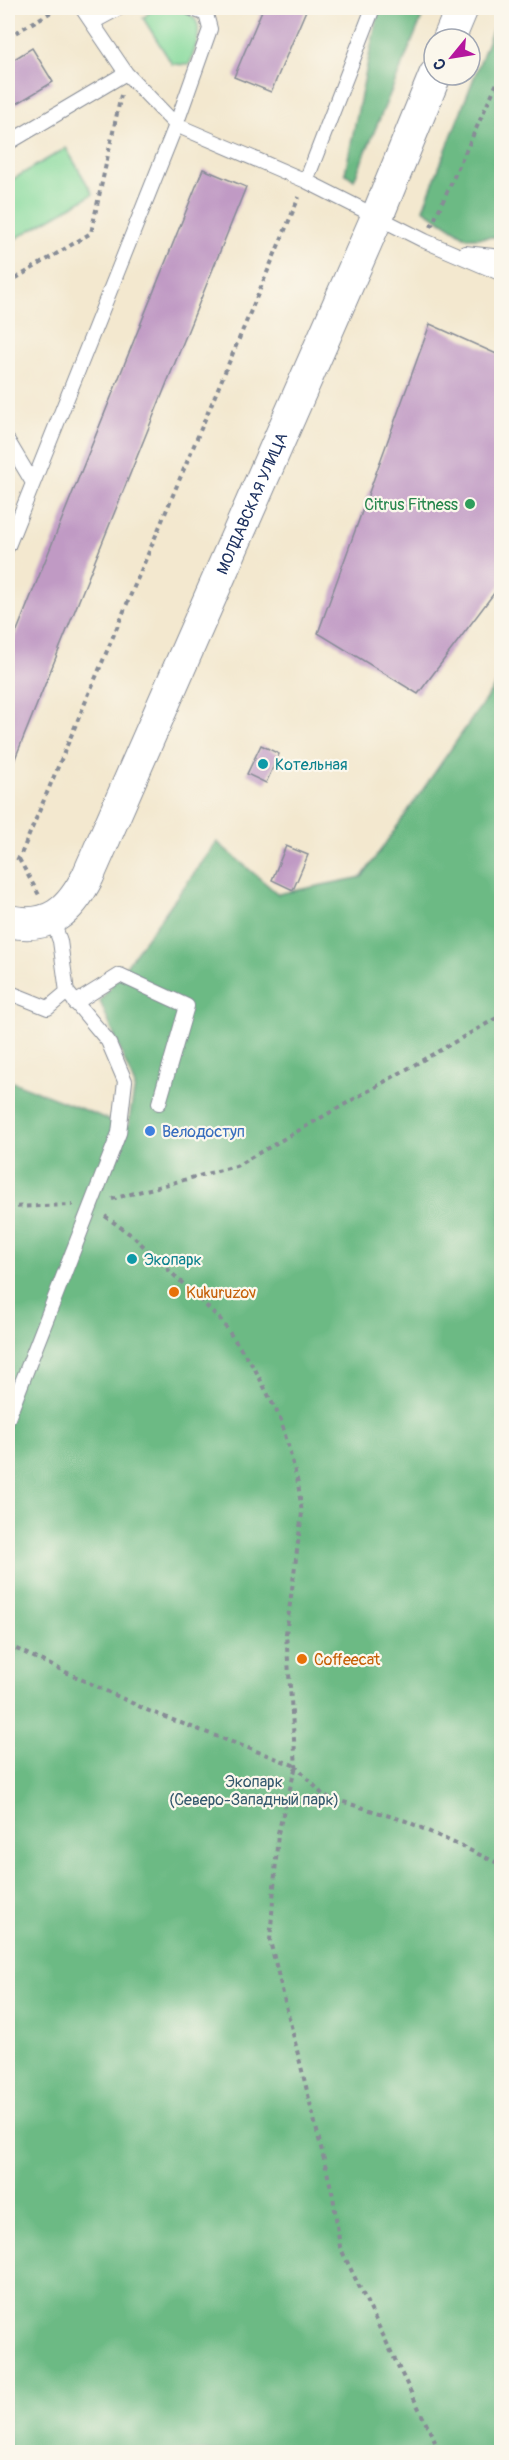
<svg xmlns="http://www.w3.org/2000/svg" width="509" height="2460" font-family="Pangolin,sans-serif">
	<rect width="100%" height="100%" fill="#fbf7ec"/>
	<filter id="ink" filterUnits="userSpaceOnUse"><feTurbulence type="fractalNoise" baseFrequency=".0167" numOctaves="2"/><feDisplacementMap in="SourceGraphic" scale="12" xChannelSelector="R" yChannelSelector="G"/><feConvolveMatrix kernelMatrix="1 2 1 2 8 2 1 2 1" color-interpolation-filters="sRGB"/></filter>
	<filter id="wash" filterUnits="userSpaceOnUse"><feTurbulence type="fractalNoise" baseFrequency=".008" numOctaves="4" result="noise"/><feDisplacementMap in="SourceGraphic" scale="24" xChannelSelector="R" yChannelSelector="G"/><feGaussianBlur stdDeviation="1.35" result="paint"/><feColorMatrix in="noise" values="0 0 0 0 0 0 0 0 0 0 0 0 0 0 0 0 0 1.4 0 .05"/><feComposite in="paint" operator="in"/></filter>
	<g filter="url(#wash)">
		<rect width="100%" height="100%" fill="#f3e8cf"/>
		<!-- green -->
		<path fill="#86da9c" stroke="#50847d" stroke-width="1.5" d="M155 8C205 8 205 26 189 65L172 64 143 18Z
			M66 148 93 194 8 243V182Z"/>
		<!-- forest -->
		<path fill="#6cba84" stroke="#447471" stroke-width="1.5" d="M379 8H426L354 180 345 173Z
			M501 8V237L467 238 423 209Z
			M501 677V2452H8V1080L128 1127 135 1086 100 1001 217 842 278 894 362 877Z"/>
		<g id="blocks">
			<!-- building -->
			<path fill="#c09ac4" d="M263 8H307L271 92 234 77Z
				M32 48 53 82 8 109V63Z
				M203 169 246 187 8 776V653Z
				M430 324 501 356V584L418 694 318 633Z
				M261 745 279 754 266 783 247 774Z
				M286 846 308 855 293 890 272 880Z"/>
		</g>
	</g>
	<g filter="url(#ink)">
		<use href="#blocks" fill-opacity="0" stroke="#878c96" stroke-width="1.5"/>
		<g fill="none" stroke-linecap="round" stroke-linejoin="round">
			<!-- service casing -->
			<g stroke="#878c96" stroke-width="16">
				<path id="service" d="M82 8 126 73 176 125 306 181 425 241 502 274
					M93 22 119 8
					M8 143 126 73
					M306 181 373 8
					M465 253 502 257
					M8 441 33 483
					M8 546 176 125 210 29 206 14 190 8
					M8 992 48 1008 67 992
					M75 1003 120 975 187 1006 159 1103
					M8 1418 119 1133 125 1081 108 1041 67 992 60 941 52 919"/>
			</g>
			<!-- tertiary casing -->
			<g stroke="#878c96" stroke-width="34">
				<g id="tertiary">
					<path d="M449 39 462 8"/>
					<path id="s1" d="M8 921C50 930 70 911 88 876L377 217 435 75"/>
				</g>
			</g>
			<!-- path -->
			<path stroke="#878c96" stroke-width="4" stroke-dasharray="4.5 4.5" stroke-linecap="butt" d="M8 37 58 8
				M431 227 502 72
				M8 283 91 233 121 95
				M8 854 19 859 299 197
				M19 859 39 895
				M112 1199 236 1166 502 1015
				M8 1207 73 1205
				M105 1216 134 1237 220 1319 255 1369 281 1420 298 1483 302 1513 286 1634 296 1766 324 1796 406 1821 502 1865
				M8 1645 149 1711 296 1766 278 1833 270 1941 333 2196 340 2247 440 2452"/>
			<!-- service -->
			<use href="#service" stroke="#fff" stroke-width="14"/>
			<!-- tertiary -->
			<use href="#tertiary" stroke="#fff" stroke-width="32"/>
		</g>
	</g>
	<!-- markers -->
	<circle fill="#2e9e5b" stroke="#fbf7ec" stroke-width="2" cx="470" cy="504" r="6"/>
	<g fill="#0f9aa8" stroke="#fbf7ec" stroke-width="2">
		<circle cx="263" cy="764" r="6"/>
		<circle cx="132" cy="1259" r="6"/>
	</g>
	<circle fill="#3f7fe0" stroke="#fbf7ec" stroke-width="2" cx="150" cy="1131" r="6"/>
	<g fill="#e8710a" stroke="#fbf7ec" stroke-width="2">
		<circle cx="174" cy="1292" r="6"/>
		<circle cx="302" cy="1659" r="6"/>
	</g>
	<g text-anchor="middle" stroke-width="4.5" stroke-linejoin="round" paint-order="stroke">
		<!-- street labels -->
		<g font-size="16" fill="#1b2f5e" stroke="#fbf7ec">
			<text dy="6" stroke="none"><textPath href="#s1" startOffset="508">МОЛДАВСКАЯ УЛИЦА</textPath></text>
		</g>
		<!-- leisure labels -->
		<g font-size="16" fill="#27864d" stroke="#fbf7ec" text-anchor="end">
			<text x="458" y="510">Citrus Fitness</text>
		</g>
		<!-- culture labels -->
		<g font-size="16" fill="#0d838f" stroke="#fbf7ec" text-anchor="start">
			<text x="275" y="770">Котельная</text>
			<text x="144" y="1265">Экопарк</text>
		</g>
		<!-- shop labels -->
		<g font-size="16" fill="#366cbe" stroke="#fbf7ec" text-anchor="start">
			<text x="162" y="1137">Велодоступ</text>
		</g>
		<!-- food labels -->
		<g font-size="16" fill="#c56008" stroke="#fbf7ec" text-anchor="start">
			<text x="186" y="1298">Kukuruzov</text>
			<text x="314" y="1665">Coffeecat</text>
		</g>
		<!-- park labels -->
		<g font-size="16" fill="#365a6e" stroke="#fbf7ec">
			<text x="254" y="1787">Экопарк<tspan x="254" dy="18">(Северо-Западный парк)</tspan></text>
		</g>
	</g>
	<!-- margin -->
	<rect width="509" height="2460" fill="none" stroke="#fbf7ec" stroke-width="30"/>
	<!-- north arrow -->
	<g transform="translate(452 57) rotate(240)"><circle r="28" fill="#fbf7ec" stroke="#a1a7b3" stroke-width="1.5"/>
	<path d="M0-4.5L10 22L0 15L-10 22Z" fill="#b5179e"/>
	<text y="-9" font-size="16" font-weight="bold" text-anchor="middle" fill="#1b2f5e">С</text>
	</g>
</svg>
